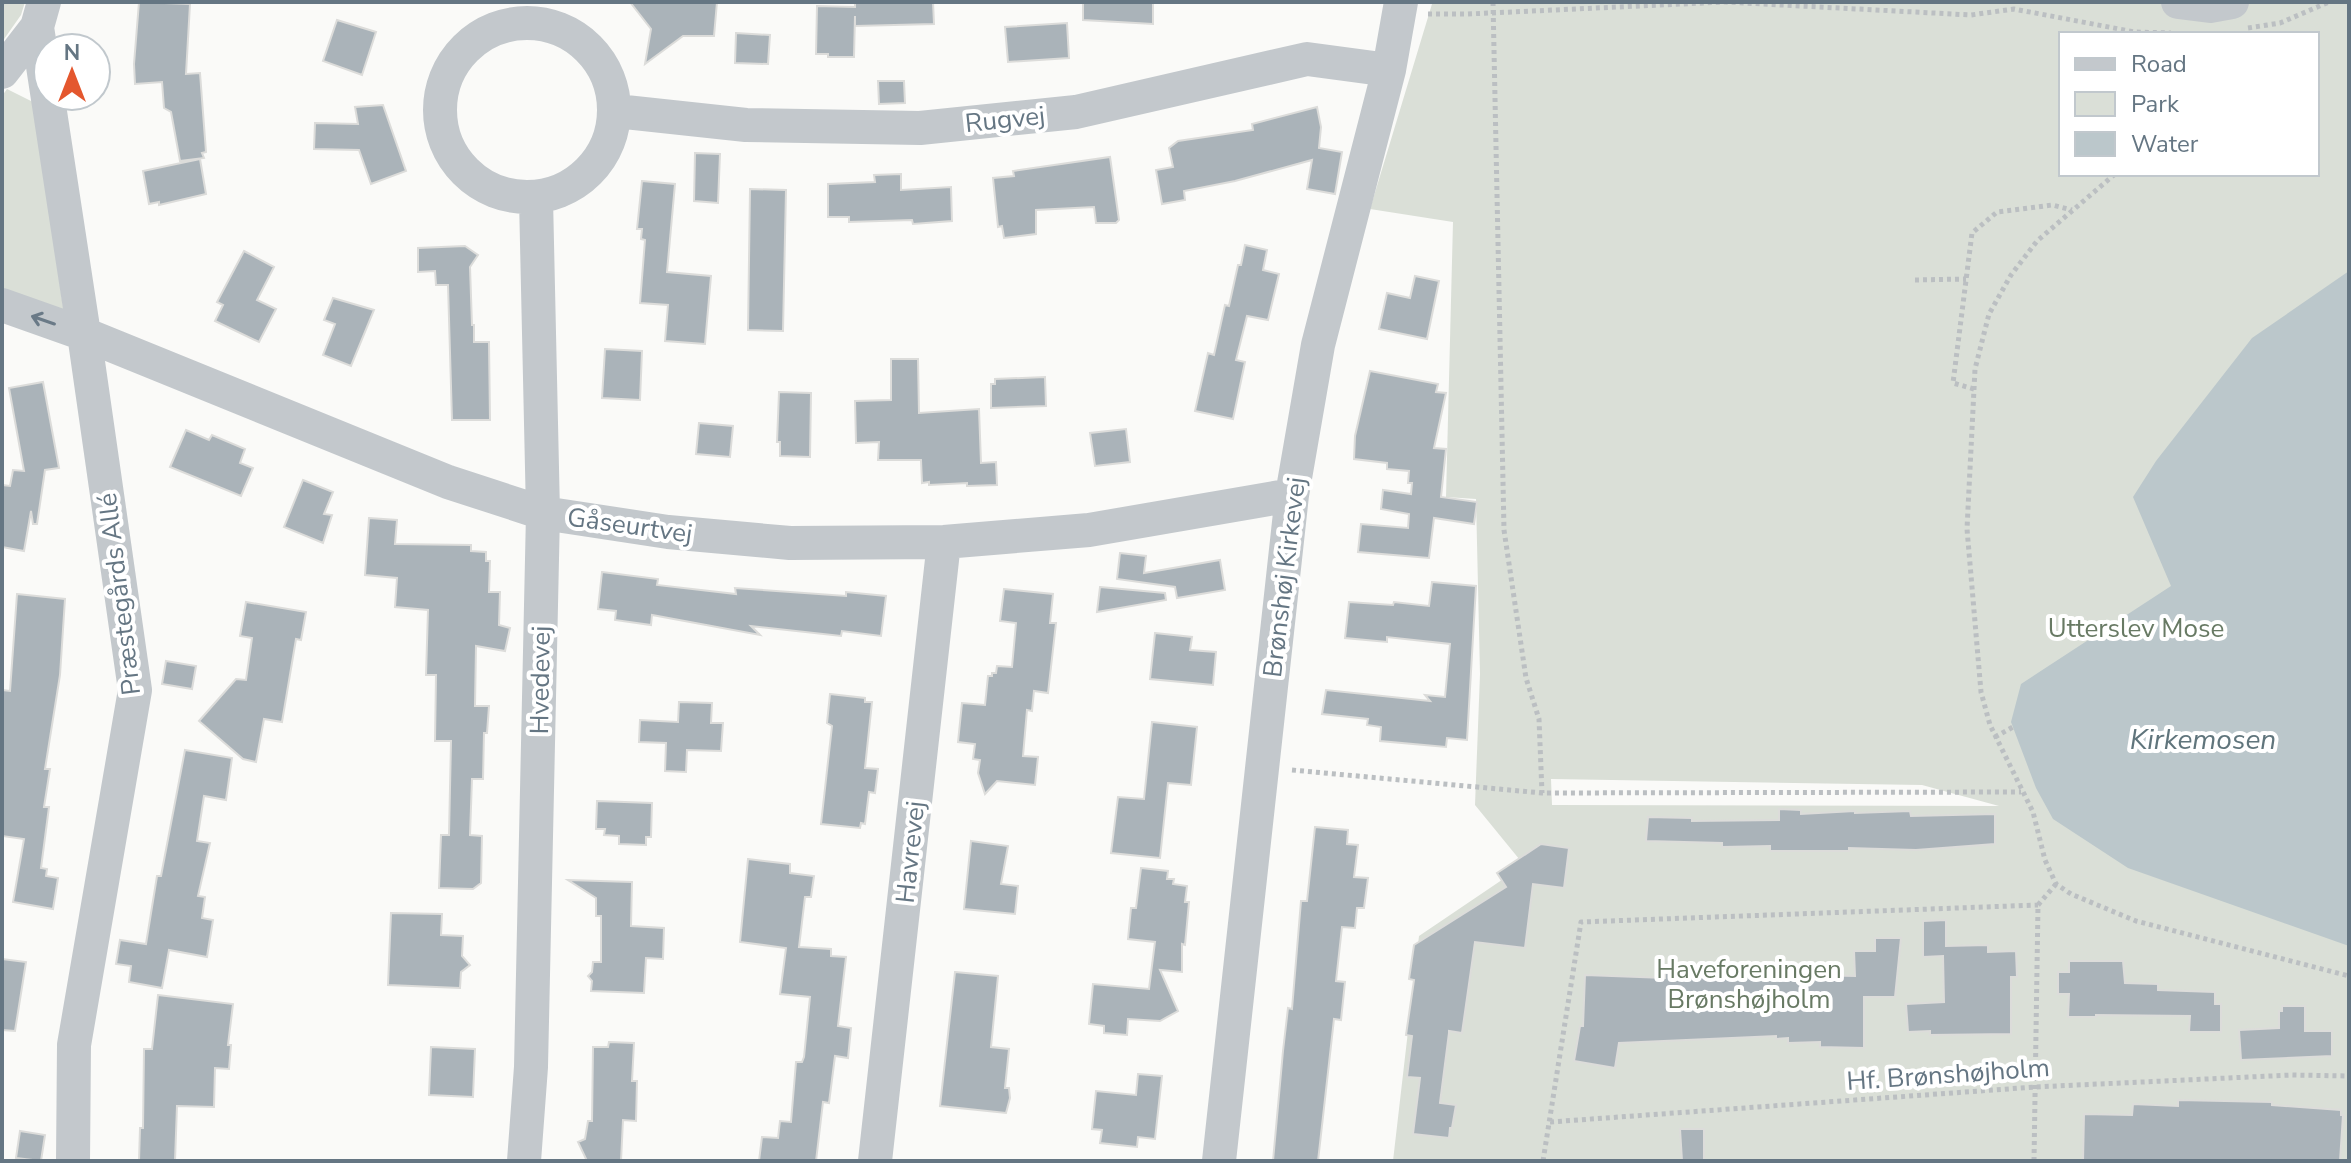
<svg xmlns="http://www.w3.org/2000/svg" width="2351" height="1163" font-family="'Nunito Sans',sans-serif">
	<rect width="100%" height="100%" fill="#fafaf8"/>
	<!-- green -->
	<path fill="#dadfd7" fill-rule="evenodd" d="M2 2H25L21 15 2 42Z
		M1473 2 1935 4 1936 2H2349V1161H1393L1419 936 1524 865 1475 805 1480 674 1476 499 1446 497 1453 222 1370 209 1432 4ZM2061 34H2317V174H2061ZM1551 779 1922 785 1999 806 1552 805Z
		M7 89 33 102 64 313 2 290V96Z"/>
	<!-- water -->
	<path fill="#bbc7cb" d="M2349 271V946L2128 868 2053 819 2036 788 2011 722 2021 684 2171 586 2133 497 2156 461 2252 338Z"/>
	<!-- building -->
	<path fill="#aab3b9" stroke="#dcdcda" stroke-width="2" d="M139 2 190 4 186 74 200 73 206 152 202 153 204 158 180 161 171 112 164 108 162 82 135 84 134 64Z
		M630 2H717L714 36H683L645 64 651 29Z
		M855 2H933L934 24 855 26V16L854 57H828V54H816L817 6 855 7Z
		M1083 2H1153V24L1083 20Z
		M337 20 376 32 362 75 323 61Z
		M1067 23 1069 58 1008 62 1005 27Z
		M736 33 770 35 768 64 735 63Z
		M878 81H904L905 103 879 104Z
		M383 105 406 171 371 184 359 150 314 149 315 123 358 124 355 107Z
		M1317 107 1321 127 1319 148 1342 152 1335 194 1307 189 1312 160 1235 181 1184 191 1185 200 1162 204 1156 170 1173 167 1169 148 1178 141 1253 130 1252 124Z
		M695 153 720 154 718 203 694 201Z
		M1110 157 1119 220 1116 223H1096L1094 207 1036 210V234L1004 238 1002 226 998 227 993 178 1014 176 1013 171Z
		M200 159 206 194 159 205V202L149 204 143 171Z
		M901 174V190L951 187 952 221 913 224 912 220 849 222V217H828V184L875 182 874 175Z
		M642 181 675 184 667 272 711 276 705 344 665 341 668 305 640 303 645 240 641 239 642 229H637Z
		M750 189 786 190 783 331 748 330Z
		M1245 245 1267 250 1263 270 1279 274 1268 320 1247 316 1236 360 1245 362 1233 419 1195 411 1208 353 1214 355 1225 305 1229 306 1238 265H1241Z
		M465 246 478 255 470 267 472 325H474V342H489L490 420H452L448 285H436L435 271 418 272V248Z
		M244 251 274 267 257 300 276 309 259 342 215 321 223 305 217 302Z
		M1415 276 1439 281 1427 339 1379 329 1387 293 1410 298Z
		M333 298 374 310 351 366 323 355 335 324 324 320Z
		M605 349 642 351 640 400 602 398Z
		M891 359H918L919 413 979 409 981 463 996 462 997 485 967 486V483L929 485V482L922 483 921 460H878L879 442 856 443 855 401 891 400Z
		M1370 371 1438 384 1436 392 1446 393 1434 448 1446 449 1441 497 1477 502 1474 524 1434 518 1429 558 1358 552 1361 524 1408 528 1409 514 1381 509 1383 490 1411 494 1412 483H1408L1409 471 1387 469V463L1354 459 1355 436Z
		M1045 377 1046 406 991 408V384H995V379Z
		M43 382 59 468 45 470 37 524H33L31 511 24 551 2 547V485L10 486 13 470 24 471 9 388Z
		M779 392 811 393 810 457 780 456V442H777Z
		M699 423 733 426 730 457 696 454Z
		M1126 429 1130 462 1095 466 1090 433Z
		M186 430 209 440 212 435 245 449 240 463 253 468 241 496 170 467Z
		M303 480 333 492 324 514 332 515 323 543 284 527Z
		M369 518 397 520 395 544 471 545V551L486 552V561H490L489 592H500L499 625 510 628 505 651 476 646 475 706H489L487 733H484L483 779H472L470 835 482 836 481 883 473 889 439 888 441 835H449L451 741H435L436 675H426L428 610 395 607 397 578 365 575Z
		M1120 553 1146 556 1144 573 1220 560 1225 590 1177 598 1175 587 1117 579Z
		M602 572 658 579 657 585 736 594 735 588 846 596V592L886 596 881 636 842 631 841 636 751 626 760 635 652 615 651 625 615 620 616 611 598 609Z
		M1432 582 1476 586 1467 740 1447 738 1446 747 1380 741 1381 727 1367 725 1368 719 1322 714 1326 690 1430 701 1425 695 1445 697 1450 644 1387 637V642L1345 638 1349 602 1393 605 1394 602 1429 606Z
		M1100 587 1165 593 1166 600 1097 612Z
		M1004 589 1053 594 1050 623H1056L1048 693 1034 691 1032 711 1027 710 1023 756 1038 757 1035 785 997 781 985 794 978 773 980 760 973 759 975 744 958 742 962 703 985 705 988 676H992V673H996L997 666 1012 667 1016 623 1000 621Z
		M17 594 65 599 60 675 45 769H50L44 807H49L41 868 47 869 46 876 58 878 53 909 13 902 24 839 2 836V690L10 691Z
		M246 602 306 612 301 640 296 639 282 722 264 719 256 762 243 759 199 721 236 679 246 680 252 638 240 636Z
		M1155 633 1192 637 1190 650 1216 652 1213 685 1150 679Z
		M166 661 196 666 192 689 162 684Z
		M830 694 865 698V702H872L865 768 878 769 875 793 869 792 865 824 861 823 860 828 821 824 832 726 827 723Z
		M679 702 712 703 711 723H723L721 751 687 750 686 772 665 771 666 743 639 742 640 720 678 722Z
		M1152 722 1197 727 1191 785 1168 783 1160 858 1111 853 1118 797 1144 799Z
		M185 750 232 758 226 800 204 796 197 841 210 843 198 896 205 897 202 918 213 920 207 957 169 950 162 988 129 982 131 966 116 964 120 940 146 944 157 876H161Z
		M597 801 652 803 651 837H646V845L619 844V836L604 835 605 829H596Z
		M1779 809 1801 810V814L1855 811V813L1910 811 1911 816 1995 814V844L1916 850 1849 848V851H1770V846L1722 847V843L1646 841 1648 817 1692 818V821L1779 820Z
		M1315 827 1348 830 1347 844 1358 845 1354 877 1368 878 1364 908H1357L1355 928 1342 927 1336 981 1345 982 1341 1020 1334 1019 1318 1161H1273L1283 1051 1288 1008 1292 1009 1301 901H1307Z
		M971 841 1008 846 1001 884 1018 886 1015 914 964 909Z
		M1541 844 1569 848 1564 888 1533 884 1525 948 1475 942 1462 1033 1449 1031V1033L1440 1103 1456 1105 1452 1128H1450L1449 1138 1413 1134 1420 1078 1407 1077 1412 1036 1406 1035 1414 980 1409 979 1414 945 1506 887 1497 873Z
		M748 859 790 864V873L814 876 811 897H805L799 947 831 949V956L846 957 838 1026 851 1028 848 1058 835 1056 829 1103 823 1102 816 1161H759L762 1137 778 1138 780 1121 791 1122 796 1062H802L804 1057 810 997 780 994 786 948 740 942Z
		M1141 868 1168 871 1167 879H1174L1173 884 1187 886 1185 902H1189L1185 945 1182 944V972L1160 970 1178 1011 1160 1021 1128 1019 1127 1035 1104 1033V1026L1089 1024 1093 984 1149 989 1155 942 1128 939 1131 908H1136Z
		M568 880 632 882 631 926 664 928 663 959 646 958 644 993 591 991 592 981 588 976 592 972 593 962H601V916H596V898Z
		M391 913 442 914 441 935 463 936 462 956 470 965 461 972 460 988 388 985Z
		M1946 920V946L1988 945V952L2016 951 2017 977H2011V1034L1930 1035V1031L1908 1032 1906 1004 1944 1002 1943 956 1923 957V921Z
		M1875 938H1901L1895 997H1864V1048L1820 1047V1042L1788 1043V1038L1776 1039V1036L1619 1043 1615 1068 1574 1061 1580 1026H1583L1585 975 1665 978V973H1720V969L1766 966V974L1808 971V975L1855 976 1854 951H1875Z
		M2 959 26 962 15 1031 2 1030Z
		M2069 961H2123L2125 983 2158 984V990L2215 992V1004H2221V1032H2189L2190 1016 2096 1015V1017H2068L2069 994H2058V972H2069Z
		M955 972 998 976 991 1047 1009 1049 1005 1088H1009L1010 1098 1006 1113 940 1106Z
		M158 995 233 1004 228 1045H231L229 1069 215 1068 214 1107 177 1106 175 1161H139L140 1128H143L144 1049H152Z
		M2282 1006H2305V1031H2332V1056L2241 1060 2239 1030 2279 1028V1011H2282Z
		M609 1042 634 1043 632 1081H637L636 1121 623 1120 621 1161H587L578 1142 585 1139 588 1121H592L593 1047H608Z
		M431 1047 475 1049 473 1097 429 1095Z
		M1138 1074 1162 1076 1155 1139 1138 1137 1137 1147 1100 1143 1102 1130 1092 1129 1096 1091 1136 1095Z
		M2178 1100 2272 1102V1105L2341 1110V1115H2343L2340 1161H2083L2084 1114 2132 1115 2133 1104 2178 1106Z
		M1680 1129H1704V1160L1682 1161Z
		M20 1131 45 1135 41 1161 16 1158Z"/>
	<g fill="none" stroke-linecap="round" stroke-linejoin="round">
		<!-- path -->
		<path stroke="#bbbfc2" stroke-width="5" stroke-dasharray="4 4" stroke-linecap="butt" d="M1493 2 1504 530 1526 678 1539 719 1542 793
			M2 3 3 2
			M1428 14H1468L1725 2 1971 15 2014 9 2135 32 2171 33
			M2248 28 2280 23 2329 2
			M2115 174 2037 241 2011 275 1989 314 1975 369 1967 529 1981 692 1990 725 2033 812 2045 860 2056 884 2071 894 2136 921 2349 976
			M1915 280 1966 279
			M1974 389 1953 383 1972 233 1997 212 2052 205 2072 210
			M1995 737 2013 727
			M1292 770 1542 793 2021 792
			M1550 1122 2035 1087 2292 1075 2349 1076
			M1543 1161 1581 922 2038 905
			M2034 1161 2038 905 2056 884"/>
		<!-- street -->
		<path stroke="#c3c8cc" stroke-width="34" d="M2178 2 2210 6 2232 2
			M440 110a87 87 0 1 1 174 0a87 87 0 1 1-174 0Z
			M37 27 84 334 135 690 74 1045 73 1161
			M2 72 37 27 44 2
			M616 111 746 125 920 128 1076 112 1307 59 1389 70
			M2 305 84 334 448 482 543 513 668 532 790 543 944 542 1089 530 1292 495
			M524 1161 531 1067 543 513 536 198
			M875 1161 944 542
			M1219 1161 1292 495 1318 345 1389 70 1401 2"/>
	</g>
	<!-- one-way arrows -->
	<defs><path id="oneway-shaft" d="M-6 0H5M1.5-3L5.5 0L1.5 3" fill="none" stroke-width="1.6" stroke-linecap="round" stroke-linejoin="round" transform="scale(2)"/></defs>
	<use stroke="#6a7a87" href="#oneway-shaft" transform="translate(43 320) rotate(-161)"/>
	<g text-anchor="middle" stroke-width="8" stroke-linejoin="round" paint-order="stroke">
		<!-- street labels -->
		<g font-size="26" fill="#657683" stroke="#fff">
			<text transform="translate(1005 119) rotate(-6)" y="9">Rugvej</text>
			<text transform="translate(630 525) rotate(8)" y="9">Gåseurtvej</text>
			<text transform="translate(1284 577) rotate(-83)" y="9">Brønshøj Kirkevej</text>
			<text transform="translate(119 594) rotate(-97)" y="9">Præstegårds Allé</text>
			<text transform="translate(540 680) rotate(-89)" y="9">Hvedevej</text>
			<text transform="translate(910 852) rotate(-84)" y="9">Havrevej</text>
			<text transform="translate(1948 1074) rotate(-4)" y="9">Hf. Brønshøjholm</text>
		</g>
		<!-- park labels -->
		<g font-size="26" fill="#687a64" stroke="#fff">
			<text x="2136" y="637">Utterslev Mose</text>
			<text x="1749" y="978">Haveforeningen<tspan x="1749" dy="30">Brønshøjholm</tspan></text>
		</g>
		<!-- water labels -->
		<g font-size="28" font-style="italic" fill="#60757c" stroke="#fff">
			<text x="2203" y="749">Kirkemosen</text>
		</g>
	</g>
	<!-- border -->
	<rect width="2351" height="1163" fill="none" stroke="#657683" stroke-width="8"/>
	<!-- legend -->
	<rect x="2059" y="32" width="260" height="144" fill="#ffffff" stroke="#c1c8cd" stroke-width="2"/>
	<rect x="2075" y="58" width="40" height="12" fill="#c3c8cc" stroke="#c1c8cd" stroke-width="2"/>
	<text x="2131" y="72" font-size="24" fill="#657683">Road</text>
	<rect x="2075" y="92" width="40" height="24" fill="#dadfd7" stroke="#c1c8cd" stroke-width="2"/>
	<text x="2131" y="112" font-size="24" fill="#657683">Park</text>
	<rect x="2075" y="132" width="40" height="24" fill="#bbc7cb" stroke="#c1c8cd" stroke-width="2"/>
	<text x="2131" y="152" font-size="24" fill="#657683">Water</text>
	<!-- north arrow -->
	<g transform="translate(72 72)"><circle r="38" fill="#ffffff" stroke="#c1c8cd" stroke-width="2"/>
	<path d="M0-6L14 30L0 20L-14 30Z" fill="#e4572e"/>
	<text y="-12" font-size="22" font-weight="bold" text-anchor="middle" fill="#657683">N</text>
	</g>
</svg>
